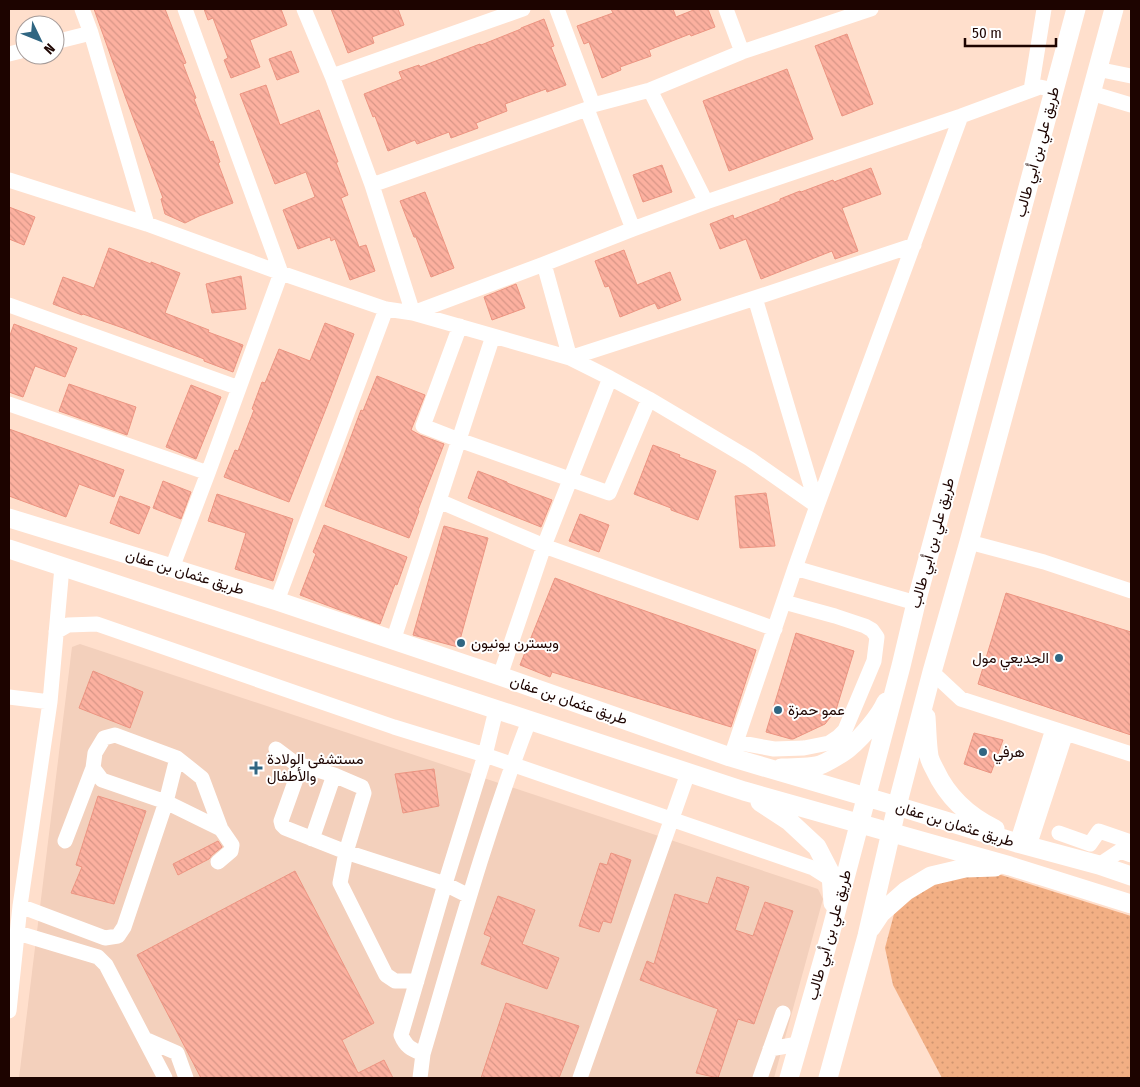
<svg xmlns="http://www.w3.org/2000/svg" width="1140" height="1087" font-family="'Fira Sans Condensed',Vazirmatn,sans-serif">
	<defs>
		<pattern id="park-dots" width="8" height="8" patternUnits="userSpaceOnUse" patternTransform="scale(1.25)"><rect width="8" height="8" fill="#f2af84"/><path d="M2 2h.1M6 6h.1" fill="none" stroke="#cf9570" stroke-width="1.8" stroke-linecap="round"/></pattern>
		<pattern id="building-back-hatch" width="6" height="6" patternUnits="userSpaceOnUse" patternTransform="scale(1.25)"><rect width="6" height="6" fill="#fcb09f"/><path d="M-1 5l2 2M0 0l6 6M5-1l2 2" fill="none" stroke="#d89687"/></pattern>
	</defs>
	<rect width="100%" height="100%" fill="#ffdfcc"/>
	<!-- built -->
	<path fill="#f3d0bc" d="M80 644 818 889 823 899 774 1078H19L72 647Z"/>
	<!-- park -->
	<path fill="url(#park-dots)" d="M998 874 1131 916V1078H942L893 985 885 948 894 914 913 894 933 882 965 875Z"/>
	<!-- building -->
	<path fill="url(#building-back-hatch)" stroke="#ec9582" d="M94 9H165L186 63 183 64 196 98 194 99 210 142 213 141 220 162 218 163 233 203 199 216 185 223 165 214 161 199 163 198 125 96Z
		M204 9H281L287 25 250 40 260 67 231 78 224 60 228 58 213 18 208 20Z
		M331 9H398L404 25 372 37 374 43 348 53Z
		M611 9H673L676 17 696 9H708L715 27 691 36 690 34 649 50 651 56 620 67 621 70 602 78 589 42 584 44 577 26 613 13Z
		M544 19 554 46 551 47 566 85 547 92 546 89 505 104 507 111 476 123 478 128 451 138 449 132 417 144 415 140 388 151 375 116 373 117 364 94 402 79 399 72 419 65 420 67 480 44 481 45 521 29V28Z
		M847 34 873 104 842 116 815 46Z
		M291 51 299 72 277 80 269 59Z
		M787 69 813 139 729 171 703 101Z
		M266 85 280 125 319 110 338 162H336L348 195 341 198 359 247 366 245 375 271 350 280 335 239 331 241 330 237 298 249 283 210 315 197 306 172 275 184 240 94Z
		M662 165 672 192 643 202 633 175Z
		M871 168 881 194 842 208 858 251 835 259 832 251 761 279 746 239 720 249 710 224 733 215 734 219 780 201V199L800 191 801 192 833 180 834 182Z
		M425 192 454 268 431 277 416 237H414L400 201Z
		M9 207 35 217 24 245 9 239Z
		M109 248 151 264V262L180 273 165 313 209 330 208 332 243 345 233 372 204 361V359L123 328 83 314 82 315 53 304 63 277 94 288Z
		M624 250 637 285 670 272 681 300 658 309 655 303 620 317 609 286 605 287 595 261Z
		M241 276 246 309 212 313 206 284Z
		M516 284 525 308 492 320 484 297Z
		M325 323 354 334 329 401 289 502 224 477 235 450 238 451 254 410 252 409 262 382 265 383 279 349 310 361Z
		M14 324 77 348 65 377 35 366 23 397 9 392V338Z
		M377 376 425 395 411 430 420 435 444 444 418 510 419 511 409 538 325 506 361 410 363 411Z
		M69 384 136 407 127 435 59 411Z
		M191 385 221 397 196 459 166 447Z
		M9 429 124 470 114 497 79 484 66 517 9 496Z
		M653 445 680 455 679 457 716 471 698 520 671 510V508L634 494Z
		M478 471 507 482V483L552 500 541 527 468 498Z
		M163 481 191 492 181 519 153 508Z
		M766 493 775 546 740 548 735 496Z
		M217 494 293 519 273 581 235 569 246 533 208 521Z
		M120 496 150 507 139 534 110 523Z
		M580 514 609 525 599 552 569 541Z
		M324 525 407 557 397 585 395 584 380 624 337 609 300 595 316 554 313 552Z
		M444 526 488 538 458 647 413 635Z
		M555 578 597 594 756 650 731 727 552 672 550 677 520 665Z
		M1006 593 1131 632V735L978 684Z
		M796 633 854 651 836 710 825 724 793 739H791L766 732Z
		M93 671 143 692 130 728 79 708Z
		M974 733 1003 740 991 773 964 764Z
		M434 769 439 806 403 813 395 774Z
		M98 796 146 811 114 904 71 893 82 867 76 865Z
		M218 841 222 847 212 855 209 859 178 875 173 864Z
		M611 853 631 860 611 923 603 921 599 932 579 926 600 863 607 865Z
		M295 871 374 1023 342 1040 358 1073 384 1060 393 1078H201L137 955Z
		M717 877 749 887 735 930 753 936 765 902 793 911 754 1024 738 1019 718 1078 696 1073 718 1009 640 980 647 961 654 964 675 894 708 904Z
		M498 896 535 910 522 944 559 958 547 989 481 964 491 937 484 934Z
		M506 1003 579 1026 559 1078H481Z"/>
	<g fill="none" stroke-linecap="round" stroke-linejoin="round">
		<!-- minor -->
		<path stroke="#fff" stroke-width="15" d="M82 9 91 33 147 224
			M304 9 332 76 372 185 413 313 544 264 633 229 706 202 961 116 1040 87 1054 90
			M557 9 593 105
			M726 9 742 52
			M55 42 91 33
			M9 54 25 50
			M1097 69 1131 76
			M332 76 523 9
			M650 90 706 202
			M1031 90 1044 9
			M1091 93 1131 105
			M587 109 633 229
			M9 180 147 224 281 273 386 309 413 313 570 358 610 378 649 399 750 459 817 506 795 568 916 603
			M372 185 587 109 593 105 650 90 742 52 871 9
			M544 264 570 358 755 298 914 245
			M755 298 817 506
			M9 305 239 388
			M460 326 423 426 459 440 609 493 649 399
			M9 404 208 473
			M439 501 544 546 775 629
			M817 506 961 116
			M969 542 1044 562 1131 591
			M172 568 208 473 281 273 185 9
			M277 601 386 309
			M56 632 68 625 97 624 394 727 485 755 813 868 832 880
			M393 641 493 336
			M932 672 961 699 1131 754
			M500 676 544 546 610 378
			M9 697 50 702
			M496 710 485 755 445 884 401 1035C406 1047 411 1049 423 1054 456 942 487 829 529 721
			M736 742 774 749 804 748 829 743 838 737 845 730 874 661 877 637 872 630 865 626 835 616 784 602
			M276 749 300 767
			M733 751 795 568
			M177 758 166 802 102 780 93 768 95 753 104 738 115 735 177 758 202 778 221 829 232 845 231 851 218 862
			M1059 833 1090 844 1099 831 1131 842
			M312 839 334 775
			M65 841 93 768
			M1017 843 1053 729
			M1029 846 1066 733
			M1099 865 1120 851 1131 855
			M20 906 105 938 118 936 124 927 166 802 221 829
			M18 933 98 957 106 965 165 1078
			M417 981H395L386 975 340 883 346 852 364 793 362 787 334 775 304 766 300 767 297 771 296 779 281 821 282 825 285 828 346 852 445 884 469 896
			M9 1011 20 906 50 702 62 567
			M145 1039 177 1053 186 1078
			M770 1049 798 1044
			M420 1078 423 1054
			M580 1078 688 773
			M760 1078 783 1013"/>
		<!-- major -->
		<path stroke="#fff" stroke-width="19" d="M9 518 172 568 277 601 500 676 730 757 897 806 1017 843 1099 865 1131 876
			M9 549 744 791 1010 866 1131 904
			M926 717C927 730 927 744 929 756 930 761 933 766 935 770 948 798 968 816 995 829
			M781 768C794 768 808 768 820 765 826 763 845 752 850 747 862 737 880 716 886 702
			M760 802 789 821 817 847 831 874 833 903
			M871 928 881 913 906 891 931 876 965 868 995 867
			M789 1078 830 935 901 666 916 603 1076 9
			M828 1078 867 936 897 806 932 672 969 542 1114 9"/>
	</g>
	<!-- markers -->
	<g fill="#306682" stroke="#fff" stroke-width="2">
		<circle cx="461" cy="643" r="5"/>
		<circle cx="1059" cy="658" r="5"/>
		<circle cx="778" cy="710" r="5"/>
		<circle cx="983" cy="752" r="5"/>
		<path d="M253.5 760.5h5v5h5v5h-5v5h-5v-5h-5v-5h5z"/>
	</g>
	<g text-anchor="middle" stroke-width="4" stroke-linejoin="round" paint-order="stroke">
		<!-- street labels -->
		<g font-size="15" fill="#1d0400" stroke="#fff">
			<text transform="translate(1037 152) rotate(-75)" y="5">طريق علي بن أبي طالب</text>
			<text transform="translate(932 543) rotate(-75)" y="5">طريق علي بن أبي طالب</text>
			<text transform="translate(185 572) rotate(17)" y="5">طريق عثمان بن عفان</text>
			<text transform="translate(569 700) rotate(19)" y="5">طريق عثمان بن عفان</text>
			<text transform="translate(955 824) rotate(17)" y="5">طريق عثمان بن عفان</text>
			<text transform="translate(829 935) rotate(-75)" y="5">طريق علي بن أبي طالب</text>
		</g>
		<!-- poi labels -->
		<g font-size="15" fill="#1d0400" stroke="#fff" text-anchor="start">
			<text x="471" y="648">ويسترن يونيون</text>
			<text x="1049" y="663" text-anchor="end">الجديعي مول</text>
			<text x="788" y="715">عمو حمزة</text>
			<text x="993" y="757">هرفي</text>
			<text x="267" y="764">مستشفى الولادة<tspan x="267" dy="17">والأطفال</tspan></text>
		</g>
	</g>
	<!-- border -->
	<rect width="1140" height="1087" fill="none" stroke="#1d0400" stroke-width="20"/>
	<!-- north arrow -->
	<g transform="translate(40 40) rotate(133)"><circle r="24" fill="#ffffff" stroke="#a59b99"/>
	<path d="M0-4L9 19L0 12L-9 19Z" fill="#306682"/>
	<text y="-8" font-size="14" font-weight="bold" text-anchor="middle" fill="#1d0400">N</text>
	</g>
	<!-- scale -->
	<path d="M965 38v8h91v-8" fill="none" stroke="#1d0400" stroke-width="2.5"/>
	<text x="972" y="38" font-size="15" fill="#1d0400" stroke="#ffffff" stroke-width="4" paint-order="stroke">50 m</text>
</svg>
